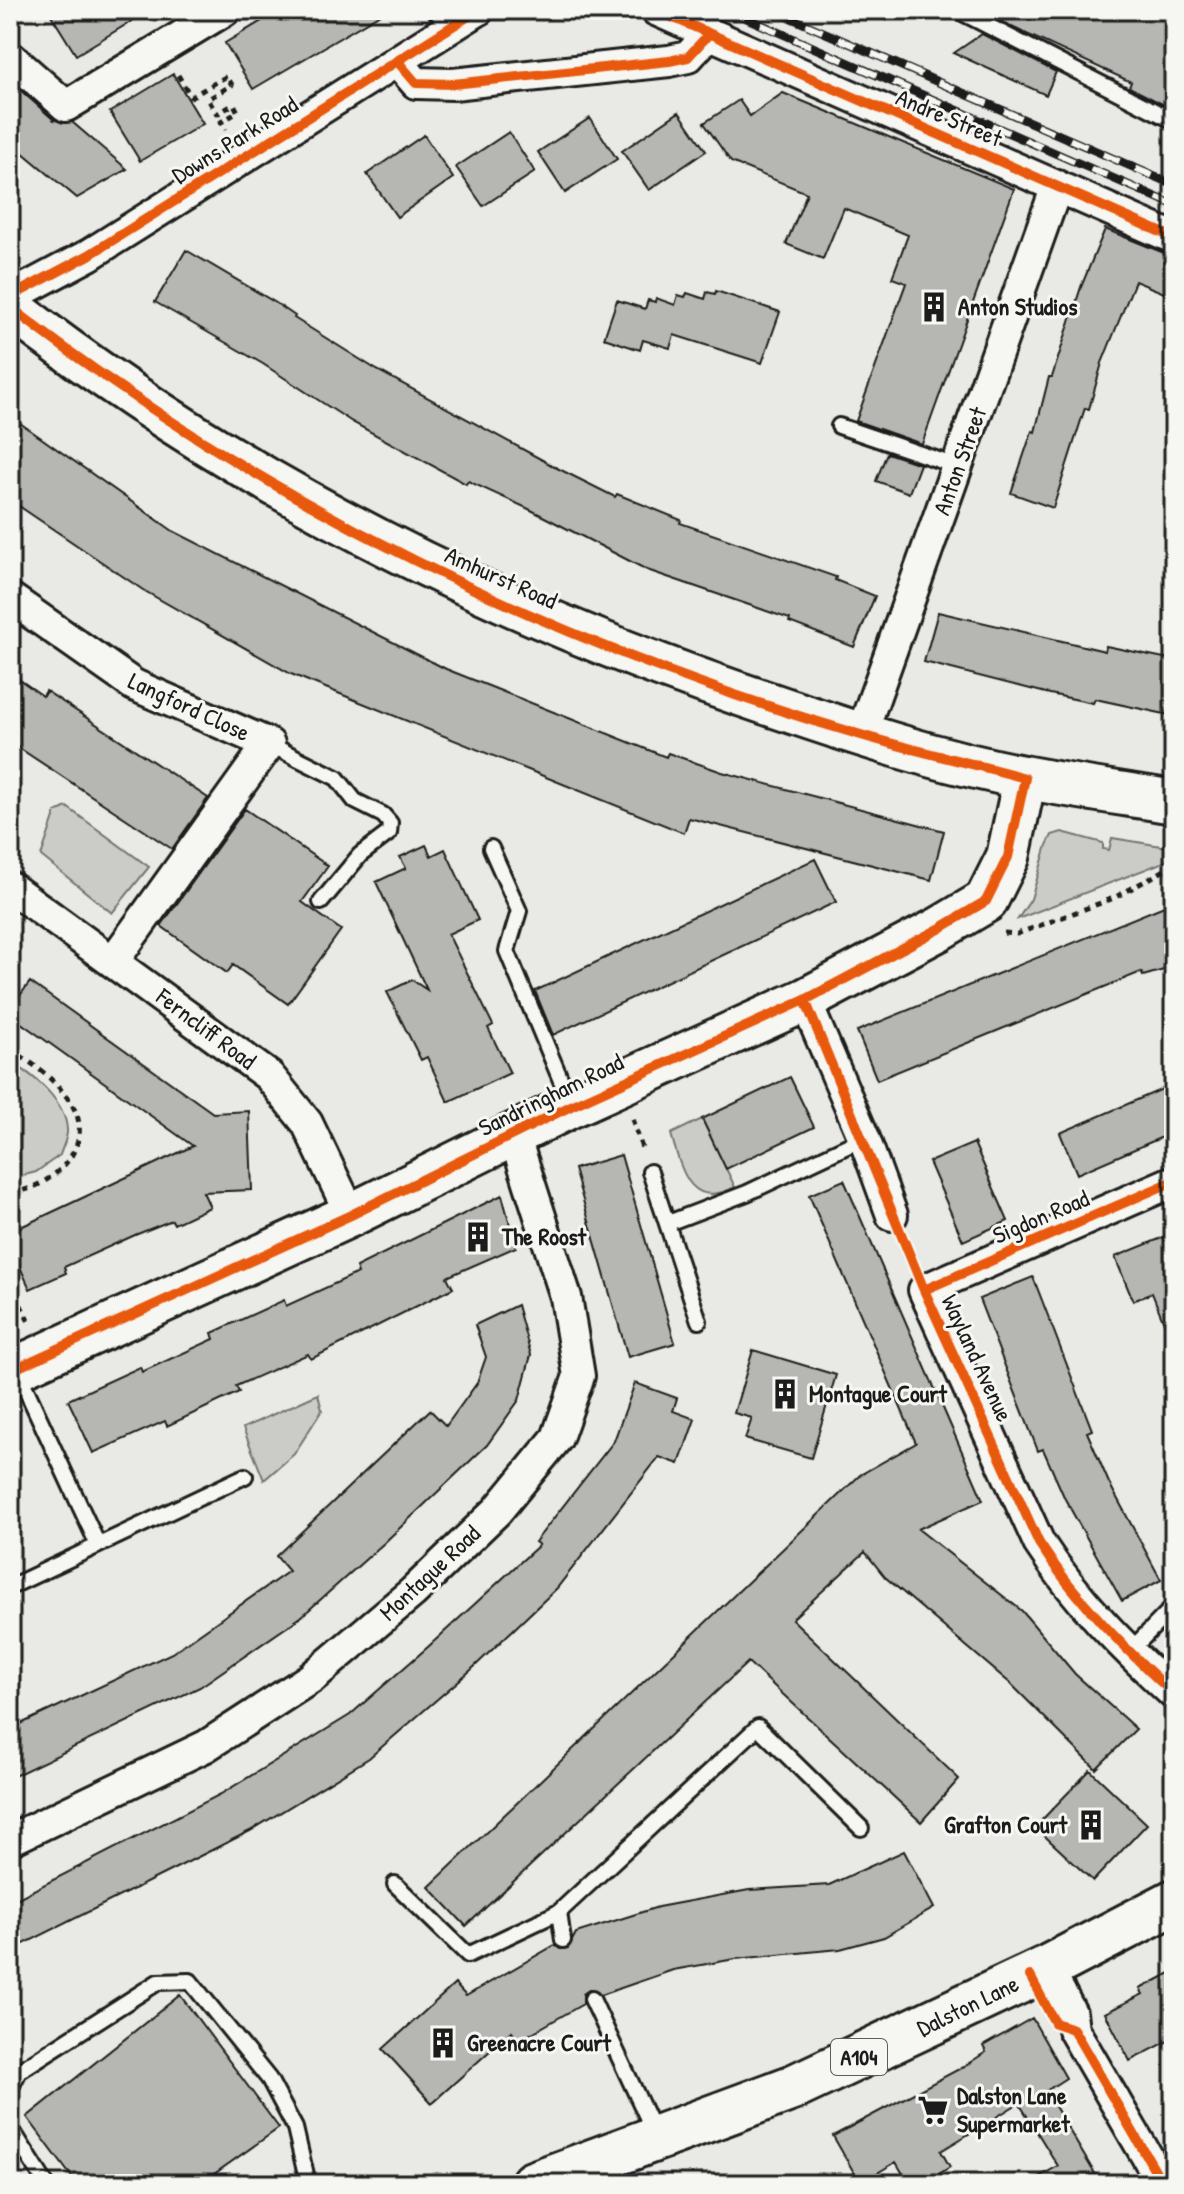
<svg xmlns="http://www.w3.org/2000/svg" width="1184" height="2194" font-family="'Patrick Hand',sans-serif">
	<rect width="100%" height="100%" fill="#e9e9e5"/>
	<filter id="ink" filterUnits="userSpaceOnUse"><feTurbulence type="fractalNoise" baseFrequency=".0125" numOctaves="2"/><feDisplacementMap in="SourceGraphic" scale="16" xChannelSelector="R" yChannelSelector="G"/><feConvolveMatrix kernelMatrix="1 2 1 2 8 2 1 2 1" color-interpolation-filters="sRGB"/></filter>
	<g filter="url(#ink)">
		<!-- green -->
		<path fill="#cbcbc7" stroke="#747472" stroke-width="2" d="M67 807 149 867 112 913 41 856 56 812Z
			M1062 832 1103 843V849L1109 850 1112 838 1174 848 1169 860 1018 919 1031 899 1047 845 1052 835Z
			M10 1062C33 1074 66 1101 67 1130 68 1137 62 1148 60 1155L36 1172 10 1179Z
			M702 1119 735 1187C689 1211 681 1168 671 1134Z
			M318 1394 322 1410 294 1454 264 1480 243 1428Z"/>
		<!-- building -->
		<path fill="#b6b6b3" stroke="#1c1c1c" stroke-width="2" d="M48 10H150L76 55Z
			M280 10H387L253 89 225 43Z
			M1019 10H1174V110L1129 87 1131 82 1001 22Z
			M982 34 1056 72 1046 95 954 53Z
			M173 74 203 124 140 161 110 112Z
			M10 81 54 120 72 122 127 169 77 198 10 142Z
			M783 93 1014 189 922 444 856 421 906 283 892 278 908 235 844 208 823 259 786 244 807 193 731 162 704 123 739 100 750 116Z
			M679 112 706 151 649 190 622 151Z
			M590 118 617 159 565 193 538 152Z
			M509 132 535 172 483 206 456 167Z
			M424 135 453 178 397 217 367 174Z
			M1105 229 1174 257V297L1135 281 1102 363 1089 409 1085 408 1053 508 1011 493 1032 431 1035 432 1049 377H1052L1081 287Z
			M186 250 276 303 295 316 294 318 377 370 557 468 615 497 617 494 681 520 680 523 836 577 835 580 875 596 854 647 789 622 790 619 647 570 531 510 468 481 466 484 352 422 263 364 155 302Z
			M716 291 780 312 762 363 674 335 670 348 643 340 640 350 604 338 617 300 645 309 648 300 655 302 656 298 675 305 678 295 685 297 687 293 705 299 707 292 715 294Z
			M10 416 173 531 446 669 666 757 668 753 722 772 944 831 931 880 689 818 684 833 291 674 143 590 10 500Z
			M887 453 920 464 909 493 876 481Z
			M938 612 1105 651 1106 646 1174 660V716L1095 699 1093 703 1050 694 924 662Z
			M10 673 43 696 46 691 208 798 172 849 10 742Z
			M245 809 328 866 302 902 341 930 288 1004 233 965 227 973 161 926Z
			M426 845 431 856 445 849 478 920 448 934 493 1025 488 1028 510 1073 448 1102 427 1057 421 1060 387 992 412 980 427 990 376 882 406 868 400 857Z
			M815 859 836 902 553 1035 535 991Z
			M1174 902V967L1143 976 1141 972 877 1080 857 1031Z
			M30 982 213 1113 249 1111 252 1190 203 1192 210 1207 174 1224 172 1220 135 1235 64 1267 66 1273 30 1289 10 1245V1232L193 1146 10 1015V1009Z
			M790 1077 814 1127 726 1169 702 1119Z
			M1174 1084V1132L1077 1174 1060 1133Z
			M974 1143 1008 1221 963 1241 929 1162Z
			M621 1155 675 1343 628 1357 574 1169Z
			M844 1180 983 1500 918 1529 1022 1611 1075 1674 1136 1729 1096 1769 1011 1684 885 1577 865 1552 792 1619 959 1779 921 1822 748 1662 466 1926 429 1887 860 1475 916 1443 809 1195Z
			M502 1195 516 1247 447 1277 453 1288 311 1359 308 1354 236 1386 239 1392 167 1426 165 1421 93 1453 68 1400 140 1367 142 1372 214 1339 212 1333 284 1300 286 1306 358 1273 356 1267Z
			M1174 1233V1345H1173L1152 1293 1133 1301 1115 1257Z
			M1033 1277 1092 1430 1087 1432 1109 1483 1161 1580 1122 1601 1065 1499 1043 1449 1038 1451 979 1299Z
			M517 1305 531 1355 519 1400 487 1445 384 1543 301 1617 200 1687 10 1778V1729L172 1653 289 1571 276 1556 430 1410 446 1426 477 1383 486 1357 475 1325Z
			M753 1350 836 1375 811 1458 745 1439 752 1418 734 1413Z
			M635 1383 677 1398 673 1411 695 1419 679 1464 659 1457 557 1588 471 1670 369 1758 250 1831 10 1951V1902L221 1794 350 1715 429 1646 539 1545 535 1542 614 1441Z
			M1090 1770 1147 1824 1093 1881 1035 1827Z
			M904 1851 934 1908 884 1937 840 1949 735 1959 673 1970 601 1995 589 1990 583 1994V2004L518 2041 512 2031 432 2103 383 2049 455 1984 466 1996 555 1945 560 1949 568 1948 576 1933 658 1907 749 1890 829 1885Z
			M1174 1971V2038L1130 2061 1105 2013 1143 1994 1140 1989Z
			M180 1995 279 2128 200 2184H77L27 2117Z
			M1032 2018 1066 2078 1046 2091 1101 2184H1026L1058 2166 1019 2103 941 2151 950 2167 923 2184H909L896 2162 860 2183 833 2136 963 2067 986 2052 983 2046Z"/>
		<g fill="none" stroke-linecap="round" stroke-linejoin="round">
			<!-- lane casing -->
			<g stroke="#1c1c1c" stroke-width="20">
				<path id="lane" d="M435 10 450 28
					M957 10 1174 121
					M839 426 959 467
					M269 744 337 778 355 801 383 815 390 823 389 833 360 855 321 902
					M491 848 519 911 507 951 570 1102
					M650 1172 699 1321
					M668 1223 747 1193 864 1138
					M18 1372 98 1545
					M10 1587 245 1476
					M1129 1652 1174 1606
					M395 1884 468 1955 559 1912 758 1727 861 1828
					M559 1912 563 1940
					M592 1999 655 2134
					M10 2089 19 2071 158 1982 190 1981 269 2079 295 2128 308 2184
					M10 2119 12 2130 46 2184"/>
			</g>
			<!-- street casing -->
			<g stroke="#1c1c1c" stroke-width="36">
				<path id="street" d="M656 10 1174 238
					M10 57 66 106 225 10
					M398 62 416 83 453 84 669 61 688 57 708 35
					M10 297 89 255 478 10
					M10 598 134 685 269 744 114 960
					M861 735 1057 186
					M10 887 269 1076 307 1123 351 1215
					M805 1000 864 1138 892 1215
					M1174 1181 924 1290 1039 1543C1076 1600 1124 1648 1174 1694
					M10 1840 206 1746 311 1678 413 1592 497 1511 557 1438 579 1376 566 1297 514 1135
					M1047 1968 1071 2013 1073 2029 1163 2184"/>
			</g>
			<!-- secondary casing -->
			<g stroke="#1c1c1c" stroke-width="48">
				<path id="secondary" d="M10 307C240 485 500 615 775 706 857 734 942 762 1028 778 1076 787 1125 794 1174 802
					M10 1371 351 1215 571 1106 805 1000 939 929 986 901 1008 857 1025 778"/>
			</g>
			<!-- primary casing -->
			<g stroke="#1c1c1c" stroke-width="50">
				<path id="primary" d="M533 2184 792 2088 1047 1968 1174 1902"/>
			</g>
			<!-- path -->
			<path stroke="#1c1c1c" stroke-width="5" stroke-dasharray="6 6" stroke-linecap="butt" d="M178 75 191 97 227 76 232 85 208 99 217 114 234 104 238 112 221 122 226 130
				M1004 933 1017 934 1114 898 1174 865
				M10 1050C31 1061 58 1082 71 1103 99 1146 51 1189 10 1193
				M632 1119 643 1151
				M10 1283 29 1322"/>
			<!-- lane -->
			<use href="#lane" stroke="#f6f6f2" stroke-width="14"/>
			<!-- street -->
			<use href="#street" stroke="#f6f6f2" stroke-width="30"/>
			<!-- secondary -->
			<use href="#secondary" stroke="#f6f6f2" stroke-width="42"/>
			<!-- primary -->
			<use href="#primary" stroke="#f6f6f2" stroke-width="44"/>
			<!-- rail casing -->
			<g stroke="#1c1c1c" stroke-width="9">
				<path id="rail" d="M728 10 1174 205
					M773 10 1174 185"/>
			</g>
			<!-- rail -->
			<use href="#rail" stroke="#f6f6f2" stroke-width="6" stroke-dasharray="18" stroke-linecap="butt"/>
			<!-- cycleway casing -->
			<g stroke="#f6f6f2" stroke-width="15">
				<path id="cycleway" d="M656 10 1174 238
					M398 62 416 83 453 84 669 61 688 57 708 35
					M10 297 89 255 478 10
					M10 307C262 502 555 646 861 735 915 751 971 763 1025 778L1008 857 986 901 939 929 805 1000 571 1106 351 1215 10 1371
					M805 1000 924 1290 1039 1543C1076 1600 1124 1648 1174 1694
					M924 1290 1174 1181
					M1030 1976 1055 2023 1073 2029 1163 2184"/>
			</g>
			<!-- cycleway -->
			<use href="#cycleway" stroke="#e8590c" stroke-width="10"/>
		</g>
	</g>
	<!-- icons -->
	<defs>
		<g id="building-bare" transform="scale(2.4)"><path d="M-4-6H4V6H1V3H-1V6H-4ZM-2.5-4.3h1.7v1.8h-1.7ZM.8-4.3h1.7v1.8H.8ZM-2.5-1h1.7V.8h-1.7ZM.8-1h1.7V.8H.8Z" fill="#1c1c1c" stroke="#f6f6f2" stroke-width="2.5" paint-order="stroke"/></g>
		<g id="supermarket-bare" transform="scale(2.4)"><path d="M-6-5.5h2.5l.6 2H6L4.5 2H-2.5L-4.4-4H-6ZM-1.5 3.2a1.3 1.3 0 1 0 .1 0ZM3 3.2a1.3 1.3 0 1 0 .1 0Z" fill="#1c1c1c" stroke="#f6f6f2" stroke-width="2.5" paint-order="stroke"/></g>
	</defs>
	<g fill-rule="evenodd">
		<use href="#building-bare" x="934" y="307"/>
		<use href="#building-bare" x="478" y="1237"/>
		<use href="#building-bare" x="785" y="1394"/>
		<use href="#building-bare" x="1091" y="1825"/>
		<use href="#building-bare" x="443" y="2043"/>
		<use href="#supermarket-bare" x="933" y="2110"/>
	</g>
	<g text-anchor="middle" stroke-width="6" stroke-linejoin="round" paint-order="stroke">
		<!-- shield labels -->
		<rect fill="#f6f6f2" stroke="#5d5d5c" stroke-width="2" x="831" y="2039" width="56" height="36" rx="6"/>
		<g font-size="22" font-weight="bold" fill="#1c1c1c">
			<text x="859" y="2065">A104</text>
		</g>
		<!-- street labels -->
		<g font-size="24" fill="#1c1c1c" stroke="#f6f6f2">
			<text transform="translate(949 118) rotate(23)" y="8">Andre Street</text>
			<text transform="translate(235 140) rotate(-32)" y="8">Downs Park Road</text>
			<text transform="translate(960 461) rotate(-70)" y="8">Anton Street</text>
			<text transform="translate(501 578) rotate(24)" y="8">Amhurst Road</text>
			<text transform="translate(189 707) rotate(25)" y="8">Langford Close</text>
			<text transform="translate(206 1029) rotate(37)" y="8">Ferncliff Road</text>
			<text transform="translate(551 1095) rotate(-26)" y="8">Sandringham Road</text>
			<text transform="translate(1041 1217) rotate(-23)" y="8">Sigdon Road</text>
			<text transform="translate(977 1358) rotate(65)" y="8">Wayland Avenue</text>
			<text transform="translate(430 1573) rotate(-43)" y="8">Montague Road</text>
			<text transform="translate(968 2006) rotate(-26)" y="8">Dalston Lane</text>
		</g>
		<!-- poi labels -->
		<g font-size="24" font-weight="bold" fill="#1c1c1c" stroke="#f6f6f2" text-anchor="start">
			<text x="958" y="315">Anton Studios</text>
			<text x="502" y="1245">The Roost</text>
			<text x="809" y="1402">Montague Court</text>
			<text x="1067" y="1833" text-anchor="end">Grafton Court</text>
			<text x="467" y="2051">Greenacre Court</text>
			<text x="957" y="2104">Dalston Lane<tspan x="957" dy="28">Supermarket</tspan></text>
		</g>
	</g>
	<!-- margin -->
	<rect width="1184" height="2194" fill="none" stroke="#f6f6f2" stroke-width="40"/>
	<rect x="20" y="20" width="1144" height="2154" fill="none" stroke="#1c1c1c" stroke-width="3" filter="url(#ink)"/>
</svg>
